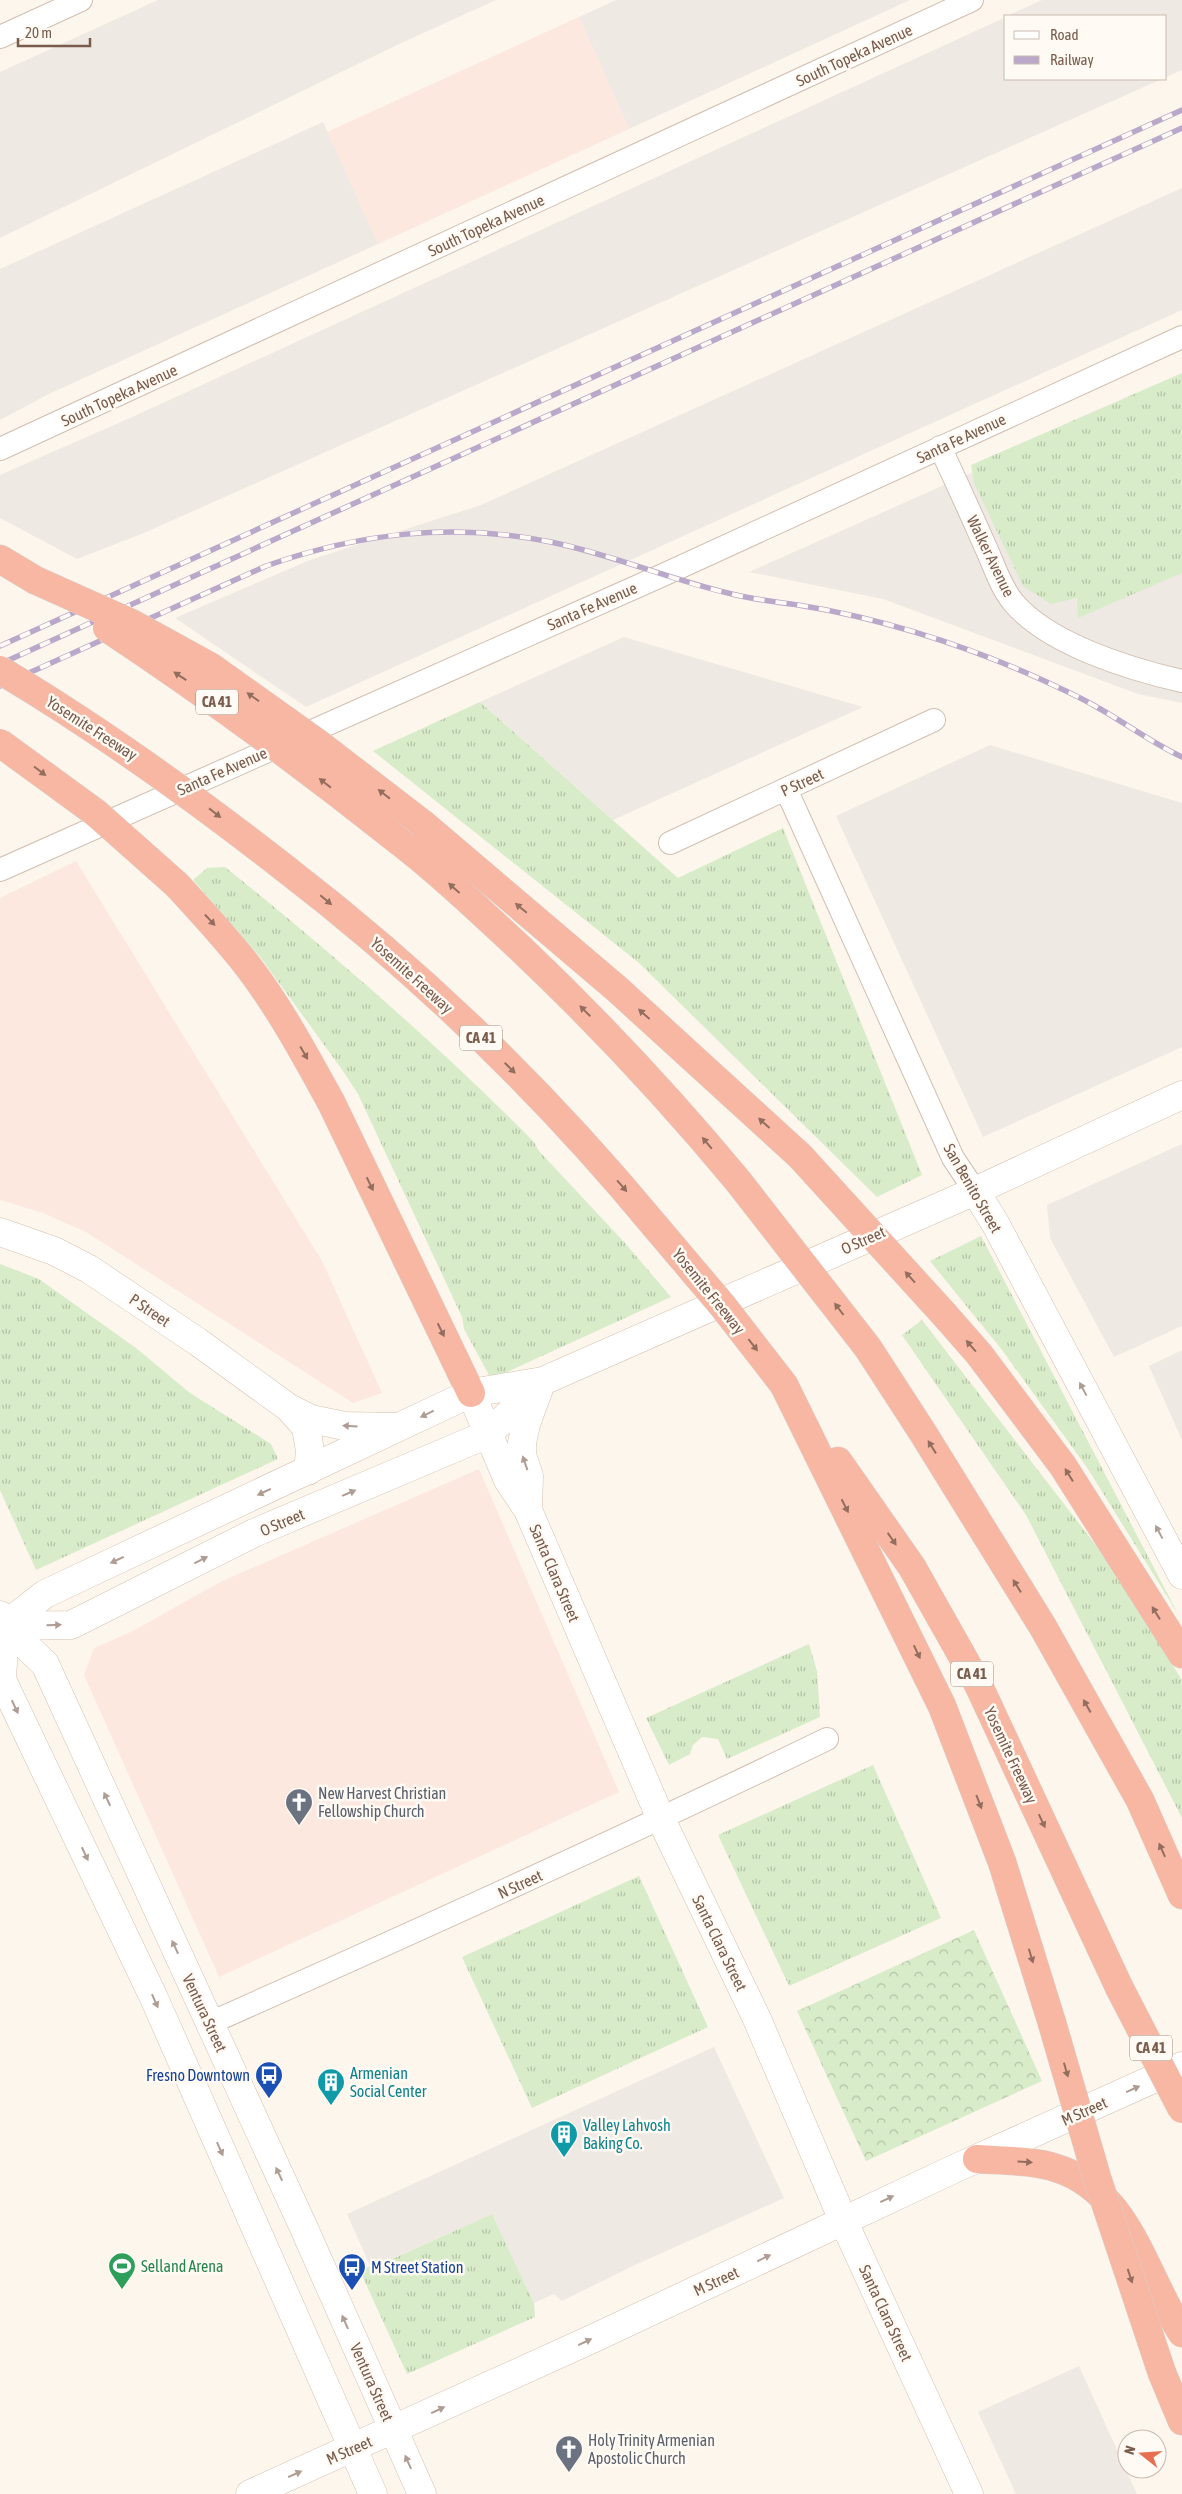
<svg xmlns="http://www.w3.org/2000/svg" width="1182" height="2494" font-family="'Asap Condensed',sans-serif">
	<defs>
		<pattern id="grass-tufts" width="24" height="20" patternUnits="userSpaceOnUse" patternTransform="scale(1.25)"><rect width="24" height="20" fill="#d8ecc9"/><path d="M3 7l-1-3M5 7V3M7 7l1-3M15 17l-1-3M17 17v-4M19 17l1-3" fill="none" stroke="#b4c2a5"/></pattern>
		<pattern id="forest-crowns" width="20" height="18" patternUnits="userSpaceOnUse" patternTransform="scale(1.25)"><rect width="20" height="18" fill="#d8ecc9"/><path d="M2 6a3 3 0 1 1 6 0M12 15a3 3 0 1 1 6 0" fill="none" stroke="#b4c2a5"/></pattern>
	</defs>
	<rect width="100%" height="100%" fill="#fdf6ec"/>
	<!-- commercial -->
	<path fill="#fde8e0" d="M579 17 629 129 378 244 327 132Z
		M76 861 322 1261 382 1393 353 1403 86 1232 43 1213 0 1200V898Z
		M479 1469 619 1792 219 1977 84 1675 94 1648 133 1631 220 1582Z"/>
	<!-- industrial -->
	<path fill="#efe9e4" d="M158 0H496L397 45 0 238V72Z
		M616 0H910L629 129 579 17Z
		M1042 0H1182V70L1166 77V16H1007Z
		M1006 17V79H1162L144 533 77 559 0 518V475L130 418Z
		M323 122 378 244 51 393 0 420V269Z
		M1182 188V310L306 707 175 618 310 560 481 505Z
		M1182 379V703L1138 694 883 599 749 572Z
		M624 637 863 707 613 820 480 702Z
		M990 745 1182 803V1047L983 1137 836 816Z
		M1182 1144V1326L1114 1357 1050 1238 1047 1205Z
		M1182 1350V1440L1149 1366Z
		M714 2047 784 2198 633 2266 562 2301 554 2294 534 2303 492 2214 371 2268 347 2214Z
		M1079 2366 1137 2494H1016L978 2412Z"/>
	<!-- grass -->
	<path fill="url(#grass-tufts)" d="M1182 373V573L1078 618 1077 598 1051 604 1023 586 974 483 971 465Z
		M480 702 678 878 783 828 922 1175 877 1197 639 963 373 751Z
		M225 867C333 954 437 1044 534 1142L539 1151 625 1243 671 1297 496 1377H490L464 1329 462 1317 358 1094 343 1071 261 958 193 880 207 868Z
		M981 1236 1178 1614 1088 1469 1002 1350 930 1261Z
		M0 1264 39 1279 136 1348 190 1393 271 1444 278 1459 36 1570 0 1490Z
		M922 1320 1098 1548 1182 1680V1818L1026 1515 902 1335Z
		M809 1644 817 1671 820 1717 727 1759 718 1739 702 1737 693 1745 690 1754 669 1765 646 1718Z
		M873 1765 941 1918 789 1986 718 1835Z
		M639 1876 708 2027 532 2108 462 1957Z
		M492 2214 534 2303 535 2317 407 2374 360 2271 370 2266 372 2268Z"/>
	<!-- forest -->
	<path fill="url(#forest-crowns)" d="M974 1930 1042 2081 866 2161 797 2011Z"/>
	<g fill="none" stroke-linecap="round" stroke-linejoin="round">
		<!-- street casing -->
		<g stroke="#d1beb0" stroke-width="24">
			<path id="street" d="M0 37 81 0
				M940 447C956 481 971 514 986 548 994 565 1000 586 1013 602 1048 644 1129 669 1182 681
				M0 449 972 0
				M786 789 953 1158 975 1191
				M670 843 934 720
				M0 870 663 575 1182 337
				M210 2023C417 1931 623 1838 827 1739"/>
		</g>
		<!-- secondary casing -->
		<g stroke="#d6c0b0" stroke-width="29">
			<path id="secondary" d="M975 1191 995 1223 1182 1575
				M0 1232 54 1251 89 1269 198 1342 289 1408 311 1419 345 1426 394 1427
				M471 1393 508 1480 528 1510 661 1819 757 2019 843 2220 969 2494
				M289 1408 306 1427 310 1451 308 1471
				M528 1510 529 1476 522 1455V1443L526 1424 539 1389
				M0 1615 5 1626 45 1664 303 2226 422 2494
				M5 1626 2 1680 154 1998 373 2494
				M5 1626 71 1625 254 1533 488 1434 543 1381
				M0 1629 45 1594 471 1393 543 1381 975 1191 1182 1095
				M250 2494 592 2339 956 2168 1182 2066"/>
		</g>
		<!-- highway casing -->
		<g stroke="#dad1cd" stroke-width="29">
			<path id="highway" d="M0 559 35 580
				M423 824 617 989 800 1156
				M391 835C436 869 478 909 520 948 597 1021 670 1099 738 1181
				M287 870C422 974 547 1095 655 1226
				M177 885C201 911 225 937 247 965 280 1008 305 1055 331 1102L471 1393
				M943 1313 979 1354 1063 1466 1182 1654
				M868 1348 923 1433 1043 1627 1140 1800 1182 1895
				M784 1385 942 1706 1002 1862 1052 2023
				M838 1461 912 1567 978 1684 1119 1987
				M977 2159C1003 2161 1031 2160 1056 2168 1129 2190 1145 2277 1182 2333
				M1162 2373 1182 2421"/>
		</g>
		<!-- street -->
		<use href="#street" stroke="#fff" stroke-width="22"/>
		<!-- secondary -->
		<use href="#secondary" stroke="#fff" stroke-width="28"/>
		<!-- highway -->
		<use href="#highway" stroke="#f7b7a3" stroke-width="28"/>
		<!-- rail casing -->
		<g stroke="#b9a8c9" stroke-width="5.5">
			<path id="rail" d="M0 646 1182 110
				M0 664 1182 128
				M0 686 266 566C359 533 452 522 551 542 614 555 673 581 736 595 757 600 778 602 798 605 875 617 958 643 1029 674 1051 684 1074 694 1095 706 1124 722 1152 743 1182 757"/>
		</g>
		<!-- rail -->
		<use href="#rail" stroke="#fffaf3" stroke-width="4" stroke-dasharray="11" stroke-linecap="butt"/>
		<!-- highway-bridge casing -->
		<g stroke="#dad1cd" stroke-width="29" stroke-linecap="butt">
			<path id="highway-bridge" d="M35 580 131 623 211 667 319 744 423 824
				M107 628C205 693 299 762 391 835
				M0 670C101 730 195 798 287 870
				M0 743 96 813 177 885
				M800 1156 943 1313
				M738 1181 868 1348
				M655 1226 722 1305 784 1385
				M1119 1987 1182 2109
				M1052 2023 1097 2178 1162 2373"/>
		</g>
		<!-- highway-bridge -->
		<use href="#highway-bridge" stroke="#f7b7a3" stroke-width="28"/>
	</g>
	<!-- one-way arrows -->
	<defs><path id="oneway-solid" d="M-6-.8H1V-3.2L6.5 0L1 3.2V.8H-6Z" transform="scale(1.25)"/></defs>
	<g fill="#936e5e">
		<use href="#oneway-solid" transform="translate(180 676) rotate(-147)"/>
		<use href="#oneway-solid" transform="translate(253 697) rotate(-145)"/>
		<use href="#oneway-solid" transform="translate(40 771) rotate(37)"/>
		<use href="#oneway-solid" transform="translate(325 783) rotate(-142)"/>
		<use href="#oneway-solid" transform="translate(384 794) rotate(-142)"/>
		<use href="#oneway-solid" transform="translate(215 813) rotate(38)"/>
		<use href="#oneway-solid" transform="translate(454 888) rotate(-138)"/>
		<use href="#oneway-solid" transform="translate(326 900) rotate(40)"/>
		<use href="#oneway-solid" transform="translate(521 908) rotate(-140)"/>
		<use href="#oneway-solid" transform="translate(210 920) rotate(47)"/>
		<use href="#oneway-solid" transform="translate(585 1011) rotate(-135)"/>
		<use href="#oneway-solid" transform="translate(644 1014) rotate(-138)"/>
		<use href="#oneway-solid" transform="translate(304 1053) rotate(60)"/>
		<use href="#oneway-solid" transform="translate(510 1068) rotate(45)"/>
		<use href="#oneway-solid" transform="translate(764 1123) rotate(-138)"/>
		<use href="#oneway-solid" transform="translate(707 1143) rotate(-130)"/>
		<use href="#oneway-solid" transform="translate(370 1184) rotate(64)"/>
		<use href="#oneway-solid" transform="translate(622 1186) rotate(49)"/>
		<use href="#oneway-solid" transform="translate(910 1277) rotate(-132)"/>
		<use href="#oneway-solid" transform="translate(839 1309) rotate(-127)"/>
		<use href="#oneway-solid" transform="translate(441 1330) rotate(64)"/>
		<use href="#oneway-solid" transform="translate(753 1345) rotate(52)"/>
		<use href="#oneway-solid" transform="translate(971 1346) rotate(-131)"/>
		<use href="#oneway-solid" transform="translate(932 1447) rotate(-122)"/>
		<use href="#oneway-solid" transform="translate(1069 1475) rotate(-122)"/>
		<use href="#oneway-solid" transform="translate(845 1506) rotate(63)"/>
		<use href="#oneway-solid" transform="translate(892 1539) rotate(55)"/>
		<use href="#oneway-solid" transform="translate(1017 1586) rotate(-122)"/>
		<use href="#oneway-solid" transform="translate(1156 1613) rotate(-122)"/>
		<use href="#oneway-solid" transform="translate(917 1652) rotate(65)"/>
		<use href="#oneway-solid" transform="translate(1087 1706) rotate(-119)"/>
		<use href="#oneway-solid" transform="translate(979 1802) rotate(69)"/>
		<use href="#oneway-solid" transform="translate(1042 1821) rotate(65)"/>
		<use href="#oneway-solid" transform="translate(1162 1850) rotate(-114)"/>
		<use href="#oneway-solid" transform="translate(1031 1956) rotate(73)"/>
		<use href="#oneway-solid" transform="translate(1066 2070) rotate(74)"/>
		<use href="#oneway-solid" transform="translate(1025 2162) rotate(4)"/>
		<use href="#oneway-solid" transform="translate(1130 2276) rotate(72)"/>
	</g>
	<g fill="#af9d94">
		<use href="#oneway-solid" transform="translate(1083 1389) rotate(-118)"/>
		<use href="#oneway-solid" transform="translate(427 1414) rotate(154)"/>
		<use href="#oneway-solid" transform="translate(350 1426) rotate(-177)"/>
		<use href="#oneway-solid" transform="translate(525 1463) rotate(-109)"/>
		<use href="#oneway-solid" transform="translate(264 1492) rotate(155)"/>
		<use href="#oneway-solid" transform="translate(349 1493) rotate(-23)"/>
		<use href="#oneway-solid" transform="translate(1159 1532) rotate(-118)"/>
		<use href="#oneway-solid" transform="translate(117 1560) rotate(155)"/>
		<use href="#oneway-solid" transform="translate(201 1560) rotate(-27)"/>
		<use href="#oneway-solid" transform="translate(54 1625) rotate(-1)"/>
		<use href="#oneway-solid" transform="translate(15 1707) rotate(65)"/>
		<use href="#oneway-solid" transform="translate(107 1799) rotate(-115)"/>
		<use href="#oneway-solid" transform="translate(85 1854) rotate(65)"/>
		<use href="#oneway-solid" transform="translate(175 1947) rotate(-115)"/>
		<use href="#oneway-solid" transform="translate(155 2001) rotate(66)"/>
		<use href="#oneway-solid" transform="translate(1133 2089) rotate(-24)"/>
		<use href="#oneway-solid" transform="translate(220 2149) rotate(66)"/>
		<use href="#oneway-solid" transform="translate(279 2174) rotate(-115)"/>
		<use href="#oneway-solid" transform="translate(887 2199) rotate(-25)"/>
		<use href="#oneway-solid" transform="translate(764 2258) rotate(-26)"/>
		<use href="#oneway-solid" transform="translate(345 2322) rotate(-114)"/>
		<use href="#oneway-solid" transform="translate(585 2342) rotate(-25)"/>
		<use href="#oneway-solid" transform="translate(438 2410) rotate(-25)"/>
		<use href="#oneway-solid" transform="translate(408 2462) rotate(-114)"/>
		<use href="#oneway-solid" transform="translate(295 2474) rotate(-24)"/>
	</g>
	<!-- icons -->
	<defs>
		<g id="church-pin" transform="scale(1.4375)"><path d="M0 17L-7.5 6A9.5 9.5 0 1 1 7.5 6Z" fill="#6b7280" stroke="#fffaf3"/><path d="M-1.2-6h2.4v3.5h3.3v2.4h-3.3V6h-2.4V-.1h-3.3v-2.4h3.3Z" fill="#fff"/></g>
		<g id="bus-pin" transform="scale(1.4375)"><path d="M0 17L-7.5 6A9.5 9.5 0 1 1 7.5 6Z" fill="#1a4fb4" stroke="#fffaf3"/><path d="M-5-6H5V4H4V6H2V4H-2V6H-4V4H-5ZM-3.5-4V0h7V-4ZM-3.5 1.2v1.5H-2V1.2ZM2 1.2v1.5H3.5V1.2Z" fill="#fff"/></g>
		<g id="building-pin" transform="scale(1.4375)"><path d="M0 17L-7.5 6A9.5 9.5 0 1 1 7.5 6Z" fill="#0f9aa8" stroke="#fffaf3"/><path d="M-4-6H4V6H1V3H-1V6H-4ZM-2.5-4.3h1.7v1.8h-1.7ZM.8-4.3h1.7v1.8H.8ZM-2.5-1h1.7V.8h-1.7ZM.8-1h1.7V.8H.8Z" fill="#fff"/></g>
		<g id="stadium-pin" transform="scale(1.4375)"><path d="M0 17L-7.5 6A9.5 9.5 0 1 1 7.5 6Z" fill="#2e9e5b" stroke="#fffaf3"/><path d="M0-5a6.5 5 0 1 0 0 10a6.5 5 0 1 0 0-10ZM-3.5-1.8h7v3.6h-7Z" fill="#fff"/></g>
	</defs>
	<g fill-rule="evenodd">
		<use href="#church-pin" x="299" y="1802"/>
		<use href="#bus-pin" x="269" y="2075"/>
		<use href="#building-pin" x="331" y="2082"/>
		<use href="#building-pin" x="564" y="2134"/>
		<use href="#stadium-pin" x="122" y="2266"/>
		<use href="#bus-pin" x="352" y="2267"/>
		<use href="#church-pin" x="569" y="2449"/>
	</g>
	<g text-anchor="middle" stroke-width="5" stroke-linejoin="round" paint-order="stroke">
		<!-- shield labels -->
		<g fill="#fffaf3" stroke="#a28b7f" stroke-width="1">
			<rect x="196" y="689.5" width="42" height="25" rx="4"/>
			<rect x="460" y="1025.5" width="42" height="25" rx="4"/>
			<rect x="951" y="1661.5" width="42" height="25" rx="4"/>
			<rect x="1130" y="2035.5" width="42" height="25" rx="4"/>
		</g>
		<g font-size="15" font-weight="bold" fill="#7a5c4d">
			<text x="217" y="707">CA 41</text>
			<text x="481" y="1043">CA 41</text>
			<text x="972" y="1679">CA 41</text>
			<text x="1151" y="2053">CA 41</text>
		</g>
		<!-- street labels -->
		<g font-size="16" fill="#7a5c4d" stroke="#fffaf3">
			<text transform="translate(854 55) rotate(-25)" y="6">South Topeka Avenue</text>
			<text transform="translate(486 225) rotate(-25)" y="6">South Topeka Avenue</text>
			<text transform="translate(119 395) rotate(-25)" y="6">South Topeka Avenue</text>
			<text transform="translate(961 438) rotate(-25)" y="6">Santa Fe Avenue</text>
			<text transform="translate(991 556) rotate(64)" y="6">Walker Avenue</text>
			<text transform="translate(592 606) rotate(-24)" y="6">Santa Fe Avenue</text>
			<text transform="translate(92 728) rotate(33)" y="6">Yosemite Freeway</text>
			<text transform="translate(222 771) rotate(-24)" y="6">Santa Fe Avenue</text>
			<text transform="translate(802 782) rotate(-25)" y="6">P Street</text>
			<text transform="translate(412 975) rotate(42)" y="6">Yosemite Freeway</text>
			<text transform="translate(973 1188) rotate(60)" y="6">San Benito Street</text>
			<text transform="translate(863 1240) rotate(-24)" y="6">O Street</text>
			<text transform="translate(709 1291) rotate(51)" y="6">Yosemite Freeway</text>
			<text transform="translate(150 1310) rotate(34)" y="6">P Street</text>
			<text transform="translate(282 1522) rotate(-23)" y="6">O Street</text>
			<text transform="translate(555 1573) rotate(67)" y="6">Santa Clara Street</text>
			<text transform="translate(1011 1755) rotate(65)" y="6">Yosemite Freeway</text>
			<text transform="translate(520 1884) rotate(-25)" y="6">N Street</text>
			<text transform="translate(720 1943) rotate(64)" y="6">Santa Clara Street</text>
			<text transform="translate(205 2013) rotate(65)" y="6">Ventura Street</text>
			<text transform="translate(1084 2111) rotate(-24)" y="6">M Street</text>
			<text transform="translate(716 2281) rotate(-25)" y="6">M Street</text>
			<text transform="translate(886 2313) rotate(65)" y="6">Santa Clara Street</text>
			<text transform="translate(372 2382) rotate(66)" y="6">Ventura Street</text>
			<text transform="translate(349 2450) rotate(-24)" y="6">M Street</text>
		</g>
		<!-- worship labels -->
		<g font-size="16" fill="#5b616d" stroke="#fffaf3" text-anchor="start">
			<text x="318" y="1799">New Harvest Christian<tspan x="318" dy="18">Fellowship Church</tspan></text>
			<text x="588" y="2446">Holy Trinity Armenian<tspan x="588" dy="18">Apostolic Church</tspan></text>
		</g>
		<!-- culture labels -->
		<g font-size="16" fill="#0d838f" stroke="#fffaf3" text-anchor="start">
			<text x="350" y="2079">Armenian<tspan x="350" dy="18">Social Center</tspan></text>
			<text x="583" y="2131">Valley Lahvosh<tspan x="583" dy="18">Baking Co.</tspan></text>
		</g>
		<!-- transit labels -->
		<g font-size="16" fill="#164399" stroke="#fffaf3" text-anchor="end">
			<text x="250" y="2081">Fresno Downtown</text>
			<text x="371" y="2273" text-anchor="start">M Street Station</text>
		</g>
		<!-- leisure labels -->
		<g font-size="16" fill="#27864d" stroke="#fffaf3" text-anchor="start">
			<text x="141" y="2272">Selland Arena</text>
		</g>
	</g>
	<!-- legend -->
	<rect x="1004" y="15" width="162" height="65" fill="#fffaf3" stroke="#cabbb1"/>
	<rect x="1014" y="31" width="25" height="8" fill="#ffffff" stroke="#cabbb1"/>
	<text x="1050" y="40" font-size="15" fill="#7a5c4d">Road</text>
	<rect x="1014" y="56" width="25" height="8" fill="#b9a8c9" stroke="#cabbb1"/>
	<text x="1050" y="65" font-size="15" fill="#7a5c4d">Railway</text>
	<!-- north arrow -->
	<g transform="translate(1142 2454) rotate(287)"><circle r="24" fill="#fffaf3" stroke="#cabbb1"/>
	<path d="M0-4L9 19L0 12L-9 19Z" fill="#e76f51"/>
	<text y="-8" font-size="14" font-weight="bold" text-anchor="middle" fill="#7a5c4d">N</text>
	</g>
	<!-- scale -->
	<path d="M18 38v8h72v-8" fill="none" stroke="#7a5c4d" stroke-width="2.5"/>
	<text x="25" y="38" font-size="15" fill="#7a5c4d" stroke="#fffaf3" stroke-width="4" paint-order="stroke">20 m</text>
</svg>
